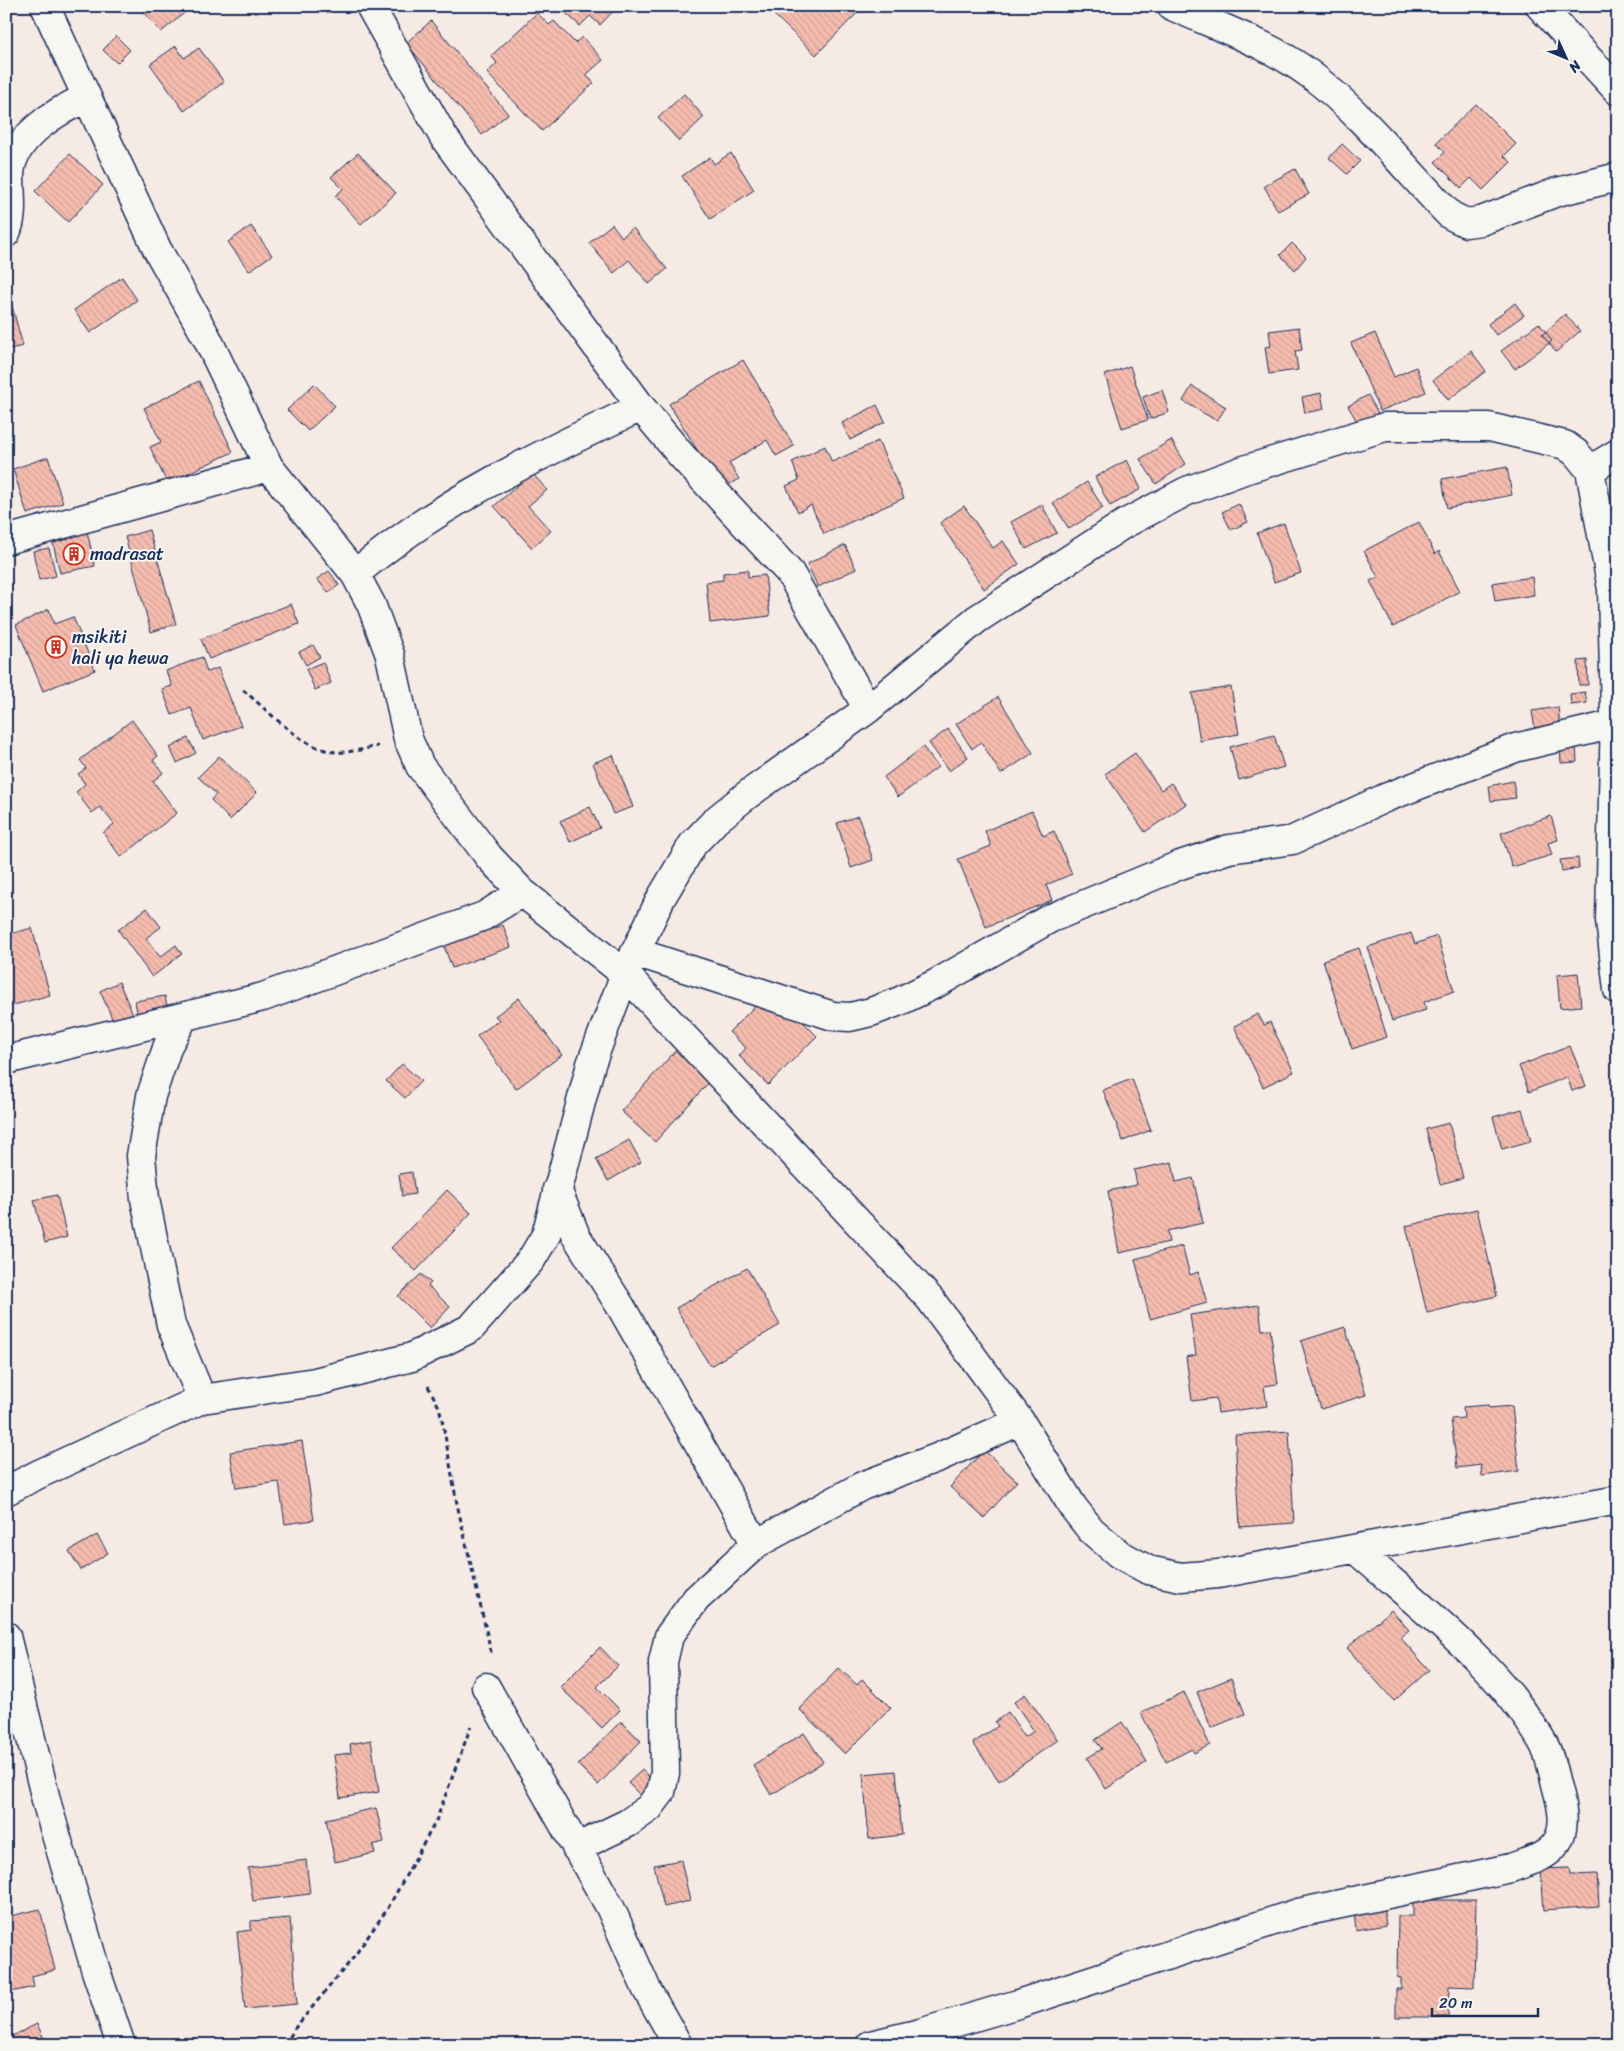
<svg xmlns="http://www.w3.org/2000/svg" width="1624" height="2051" font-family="Sriracha,sans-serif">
	<defs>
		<pattern id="building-back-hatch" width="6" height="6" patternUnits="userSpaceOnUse" patternTransform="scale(1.25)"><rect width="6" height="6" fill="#f6bcae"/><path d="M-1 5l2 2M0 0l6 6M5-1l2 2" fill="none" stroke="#d2a298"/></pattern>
	</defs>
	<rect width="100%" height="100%" fill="#f6eae4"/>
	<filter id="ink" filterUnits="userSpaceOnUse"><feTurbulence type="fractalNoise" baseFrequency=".02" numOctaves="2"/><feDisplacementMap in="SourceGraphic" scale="10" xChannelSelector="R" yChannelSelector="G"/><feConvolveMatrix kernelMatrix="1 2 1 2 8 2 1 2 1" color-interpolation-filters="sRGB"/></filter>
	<g filter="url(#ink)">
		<!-- building -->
		<path fill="url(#building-back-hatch)" stroke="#1b2f5e" d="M139 6H193L161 32Z
			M558 6H618L600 25 590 16 580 26Z
			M769 6H862L863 7 816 55 767 8Z
			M537 13 549 25 554 21 575 43 582 37 603 60 586 75 594 83 542 131 487 73 497 63 491 56Z
			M431 21 508 114 482 135 406 43Z
			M116 36 130 50 117 63 103 50Z
			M176 46 184 58 199 48 224 82 184 111 150 64Z
			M684 94 704 117 679 141 658 118Z
			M1476 104 1516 144 1504 156 1511 162 1483 190 1471 178 1461 188 1435 162 1445 152 1436 143Z
			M1342 144 1360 161 1347 174 1329 158Z
			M358 153 396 193 361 224 335 196 343 189 331 177Z
			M731 153 754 190 710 219 682 176 710 157 714 164Z
			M70 154 103 185 68 222 35 191Z
			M1295 169 1309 194 1278 211 1264 186Z
			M612 224 622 237 633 228 667 269 649 284 629 260 614 273 589 243Z
			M251 226 272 255 249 271 228 242Z
			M1292 243 1306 257 1295 270 1280 255Z
			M122 277 137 300 90 333 74 310Z
			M6 284 23 346 6 350Z
			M1515 303 1524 315 1496 335 1488 324Z
			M1565 314 1580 331 1556 352 1542 335Z
			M1539 323 1552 341 1515 369 1501 351Z
			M1299 327 1302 350 1295 351 1298 370 1269 374 1265 347 1271 346 1269 331Z
			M1375 333 1394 377 1416 367 1426 392 1380 411 1351 343Z
			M1471 351 1486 371 1448 400 1433 380Z
			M743 360 794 446 776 456 767 440 729 463 739 479 721 489 669 404Z
			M1130 366 1148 420 1122 428 1105 375Z
			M199 381 233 452 167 483 150 447 161 442 144 408Z
			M314 384 335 406 308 431 287 410Z
			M1192 386 1226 407 1217 421 1183 401Z
			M1162 390 1169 412 1150 419 1143 397Z
			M1321 393 1324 409 1305 413 1302 397Z
			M1368 395 1378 413 1358 423 1348 406Z
			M877 405 885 422 850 440 842 423Z
			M1171 440 1186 464 1156 484 1140 459Z
			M878 441 904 498 824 534 811 505 798 512 786 486 799 480 792 462 825 446 832 462Z
			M48 457 63 503 27 514 13 469Z
			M1127 460 1141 489 1110 506 1095 477Z
			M1507 467 1512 495 1447 508 1442 479Z
			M532 473 547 490 528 506 551 531 532 548 494 506Z
			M1087 482 1103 508 1069 529 1053 503Z
			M1239 504 1248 522 1231 530 1222 512Z
			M1042 505 1057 533 1026 549 1011 522Z
			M964 506 993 548 1003 541 1019 564 984 589 940 523Z
			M1419 522 1435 554 1439 551 1460 591 1393 627 1370 581 1378 577 1364 551Z
			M1284 523 1301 573 1274 582 1257 533Z
			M86 527 95 566 60 573 53 543 69 539 68 532Z
			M149 530 176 624 151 632 125 537Z
			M845 545 856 569 818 587 807 564Z
			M49 548 56 576 39 580 33 551Z
			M748 570V577L765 575 770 616 710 623 706 582 723 580V573Z
			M329 571 339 585 328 593 317 579Z
			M1532 577 1534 595 1495 601 1492 583Z
			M291 604 299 624 209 659 201 639Z
			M49 609 54 624 73 617 95 670 43 691 16 625Z
			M313 645 320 657 306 665 299 652Z
			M202 657 207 672 218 668 241 726 203 740 191 708 172 715 162 689 172 686 166 671Z
			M1587 660 1588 685H1579L1578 661Z
			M323 662 331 683 315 690 306 669Z
			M1231 687 1239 734 1200 741 1192 693Z
			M1585 692 1587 703 1571 705 1570 694Z
			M998 697 1033 753 1001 774 981 742 972 749 956 724Z
			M1558 707 1560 725 1535 729 1532 711Z
			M132 720 158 756 153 760 163 773 153 781 177 813 121 857 103 833 114 824 100 807 92 813 76 792 85 784 78 774 86 768 80 760Z
			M948 729 968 757 949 771 929 743Z
			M1274 735 1284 767 1239 780 1230 747Z
			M188 738 196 753 177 763 170 748Z
			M1576 744 1577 762 1561 763 1560 745Z
			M923 747 938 767 898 797 884 777Z
			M1135 753 1161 790 1171 783 1186 804 1145 832 1105 774Z
			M613 755 633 807 613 814 593 763Z
			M219 756 257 793 230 820 211 800 216 794 198 777Z
			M1513 781 1516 798 1491 801 1489 786Z
			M590 807 600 828 570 842 560 821Z
			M1032 811 1043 836 1054 831 1072 874 1046 885 1052 900 986 927 958 859 991 846 985 831Z
			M858 816 873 860 851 868 837 823Z
			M1551 816 1558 840 1548 843 1552 855 1512 867 1501 833Z
			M1578 858 1579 868 1562 871 1560 860Z
			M147 908 161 927 146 938 160 957 176 945 182 954 152 977 118 930Z
			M503 925 511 947 452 968 444 946Z
			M32 928 50 995 7 1007 6 935Z
			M1411 933 1415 944 1437 936 1454 991 1424 1002 1426 1010 1392 1021 1368 947Z
			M1359 948 1387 1037 1352 1049 1323 960Z
			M1578 973 1581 1006 1560 1008 1557 975Z
			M119 982 134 1017 115 1025 100 991Z
			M165 996 168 1013 138 1018 135 1001Z
			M765 996 781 1000 817 1036 768 1085 739 1056 746 1048 729 1032Z
			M519 998 562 1055 516 1089 477 1036 499 1020 495 1016Z
			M1258 1014 1264 1025 1270 1022 1294 1072 1263 1087 1234 1026Z
			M1570 1046 1586 1086 1572 1091 1567 1077 1529 1092 1519 1066Z
			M677 1049 711 1080 655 1142 621 1111Z
			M402 1064 421 1081 405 1098 386 1081Z
			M1132 1079 1151 1130 1123 1141 1103 1090Z
			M1522 1109 1531 1141 1502 1149 1493 1117Z
			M1449 1123 1463 1178 1440 1184 1426 1129Z
			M629 1140 641 1162 608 1181 596 1159Z
			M1172 1162 1176 1182 1193 1178 1203 1223 1167 1231 1169 1242 1119 1253 1108 1191 1137 1185 1134 1170Z
			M412 1172 415 1194 402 1196 399 1174Z
			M447 1190 471 1213 416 1271 391 1248Z
			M57 1195 67 1237 45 1243 34 1200Z
			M1477 1209 1497 1296 1427 1313 1406 1226Z
			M1182 1246 1190 1275 1198 1272 1207 1303 1150 1319 1135 1259Z
			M747 1268 780 1325 710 1366 676 1308Z
			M421 1274 431 1283 428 1286 450 1307 430 1328 398 1296Z
			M1259 1305 1262 1330 1270 1329 1278 1384 1264 1386 1267 1406 1218 1413 1216 1398 1192 1401 1186 1357 1196 1355 1190 1315Z
			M1345 1327 1366 1395 1321 1409 1301 1341Z
			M1488 1405 1489 1408 1512 1406 1519 1471 1482 1476 1481 1465 1457 1468 1451 1419 1464 1418 1463 1407Z
			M1289 1431 1294 1523 1240 1527 1235 1435Z
			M302 1441 314 1520 285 1524 279 1482 236 1488 230 1452Z
			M984 1450 1017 1481 984 1518 950 1487Z
			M97 1535 108 1553 81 1570 69 1551Z
			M1391 1610 1409 1630 1400 1637 1429 1670 1394 1701 1347 1648Z
			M600 1647 618 1666 597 1687 620 1710 602 1728 560 1687Z
			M839 1668 857 1685 862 1679 891 1708 845 1754 799 1709Z
			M1231 1678 1245 1714 1211 1728 1197 1692Z
			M1184 1692 1210 1745 1194 1753 1192 1749 1166 1762 1141 1713Z
			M1025 1694 1058 1740 999 1781 973 1743 998 1726 995 1722 1008 1712 1025 1737 1034 1731 1014 1702Z
			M621 1721 641 1741 598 1785 578 1765Z
			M1122 1722 1147 1762 1106 1789 1087 1758 1102 1749 1095 1740Z
			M804 1733 823 1762 771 1795 753 1765Z
			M371 1740 379 1792 340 1798 334 1755 351 1753 350 1744Z
			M642 1770 656 1784 642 1797 628 1783Z
			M896 1771 902 1835 869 1839 863 1774Z
			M376 1808 384 1842 373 1845 375 1853 335 1862 326 1819Z
			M306 1860 310 1894 253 1901 248 1868Z
			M681 1860 690 1901 664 1907 654 1865Z
			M1569 1868 1570 1875 1597 1874 1599 1906 1544 1910 1541 1869Z
			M1413 1900H1476L1474 1987 1449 1986 1448 2017H1396V1989H1401V1978L1397 1977 1398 1916H1413Z
			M1383 1907 1386 1925 1356 1930 1354 1912Z
			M40 1909 55 1970 32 1976 34 1987 6 1993V1917Z
			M290 1918 297 2004 245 2009 237 1932 251 1930V1921Z
			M37 2024 47 2045H6V2039Z"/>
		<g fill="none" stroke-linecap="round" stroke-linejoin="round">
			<!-- minor casing -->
			<g stroke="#1b2f5e" stroke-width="31">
				<path id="minor" d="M45 6 157 249 207 338 269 467 355 574 371 604 390 655 408 739 420 766 489 857 522 892 625 974 930 1299 1020 1421 1073 1507 1091 1530 1119 1554 1148 1570 1181 1577 1218 1574 1618 1500
					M370 6 443 136 641 407 681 455 790 573 868 709
					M1172 6C1218 27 1270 44 1311 75 1363 115 1404 168 1450 215L1466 223 1481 221 1557 192 1618 177
					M1540 6 1618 91
					M6 233C14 215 10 196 10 176 10 139 57 110 87 98
					M1590 470 1618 453
					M6 540 269 467
					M355 574C441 501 539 455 641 407
					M635 952 833 1016 850 1017 871 1012 900 1001 937 983 1049 919 1180 865 1229 849 1293 840 1385 798 1515 748 1615 724
					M184 1017 168 1045 151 1096 141 1156 145 1199 171 1325 202 1399
					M6 1060 263 997 484 916 522 892
					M557 1189 576 1236 621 1307 756 1544
					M6 1491 39 1474 202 1399 315 1382 412 1357 471 1328 531 1260 546 1235 591 1064 625 974 661 898 693 844 716 820 747 795 868 709 977 619 1124 524 1187 491 1244 470 1385 427H1489L1565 445 1576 453 1590 470 1612 589 1615 715 1610 920 1618 990
					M6 1636 47 1804 96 1971 121 2045
					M486 1687 610 1907 647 1990 678 2045
					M576 1848 628 1823 649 1808 661 1792 665 1773 663 1662 669 1636 696 1599 756 1544 862 1486 939 1457 1020 1421
					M870 2045 920 2033 1018 2004 1298 1913 1511 1868C1525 1862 1544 1859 1554 1846 1568 1830 1562 1806 1557 1788 1553 1773 1550 1754 1542 1741 1497 1664 1420 1607 1355 1549"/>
			</g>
			<!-- path -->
			<path stroke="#1b2f5e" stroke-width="3" stroke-dasharray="5 4" stroke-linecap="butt" d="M243 690C268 710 303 750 336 752 350 753 364 749 378 746
				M428 1386 439 1407 443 1424 457 1504 492 1656
				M285 2045 295 2028 353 1958 388 1908 436 1821 471 1726"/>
			<!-- minor -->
			<use href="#minor" stroke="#f6f6f2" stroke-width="28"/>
		</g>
	</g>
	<!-- icons -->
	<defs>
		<g id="building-ring" transform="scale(1.125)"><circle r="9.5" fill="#f6f6f2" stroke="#c8321e" stroke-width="1.5"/><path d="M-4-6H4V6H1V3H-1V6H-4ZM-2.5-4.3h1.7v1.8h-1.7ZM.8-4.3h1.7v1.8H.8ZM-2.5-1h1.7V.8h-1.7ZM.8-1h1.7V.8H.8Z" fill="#c8321e"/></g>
	</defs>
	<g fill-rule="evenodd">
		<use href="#building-ring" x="74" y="554"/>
		<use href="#building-ring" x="56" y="647"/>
	</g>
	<g text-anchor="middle" stroke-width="4" stroke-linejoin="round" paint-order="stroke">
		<!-- poi labels -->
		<g font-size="18" fill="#1b2f5e" stroke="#f6f6f2" text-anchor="start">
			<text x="90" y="560">madrasat</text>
			<text x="72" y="643">msikiti<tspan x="72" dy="21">hali ya hewa</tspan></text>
		</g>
	</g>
	<!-- margin -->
	<rect width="1624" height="2051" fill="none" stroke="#f6f6f2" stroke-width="25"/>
	<rect x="12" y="12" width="1599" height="2026" fill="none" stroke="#1b2f5e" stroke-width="2" filter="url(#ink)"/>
	<!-- north arrow -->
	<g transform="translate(1566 58) rotate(134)" stroke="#f6f6f2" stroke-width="4" paint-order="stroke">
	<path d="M0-4L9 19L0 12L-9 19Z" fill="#1b2f5e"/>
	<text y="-8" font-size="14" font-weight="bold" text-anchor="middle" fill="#1b2f5e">N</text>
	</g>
	<!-- scale -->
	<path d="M1432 2008v8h106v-8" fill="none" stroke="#1b2f5e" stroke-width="2.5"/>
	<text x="1439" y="2008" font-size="15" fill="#1b2f5e" stroke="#f6f6f2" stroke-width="4" paint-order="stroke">20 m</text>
</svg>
